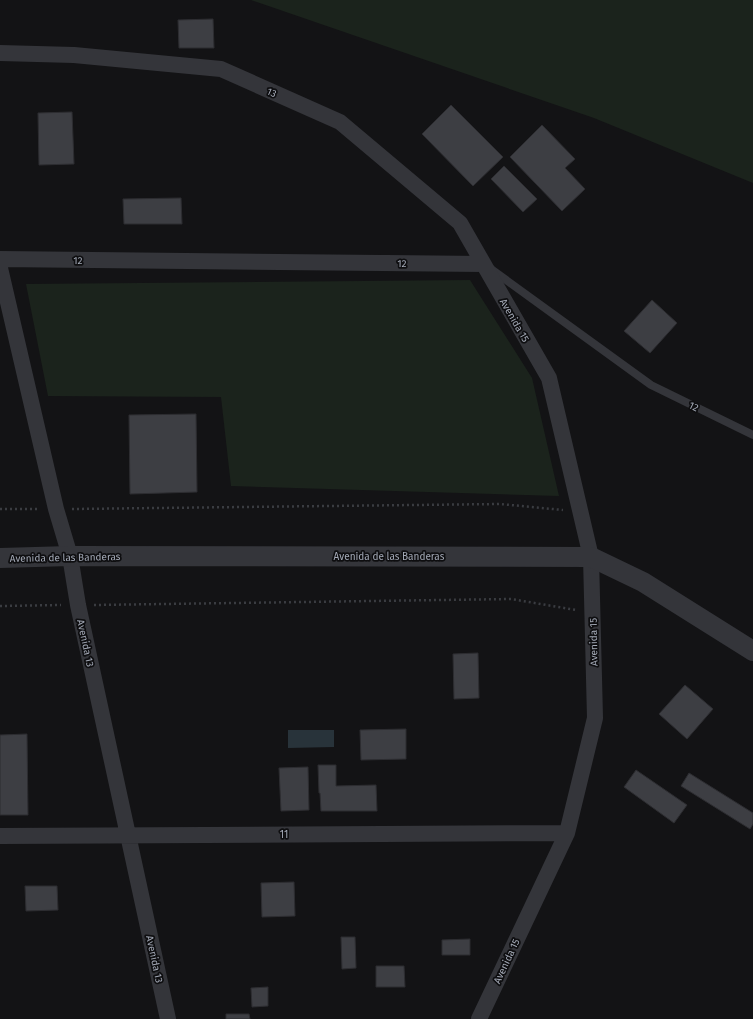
<svg xmlns="http://www.w3.org/2000/svg" width="753" height="1019" font-family="'Fira Sans',sans-serif">
	<rect width="100%" height="100%" fill="#131315"/>
	<!-- green -->
	<path fill="#1b231c" d="M251 0H753V183L594 118Z
		M470 280 532 378 559 496 231 486 221 397 48 396 26 284Z"/>
	<!-- water -->
	<path fill="#28333a" d="M288 730H334V747L288 748Z"/>
	<!-- building -->
	<path fill="#3d3e43" stroke="#2d2d31" d="M213 19 214 48H179L178 20Z
		M451 105 503 157 473 186 422 134Z
		M72 112 74 164 39 165 38 113Z
		M542 125 575 159 565 168 585 189 562 211 510 157Z
		M504 166 537 199 523 212 491 179Z
		M181 198 182 224H124L123 199Z
		M652 300 677 323 650 353 624 331Z
		M196 414 197 492 130 494 129 415Z
		M478 653 479 698 454 699 453 654Z
		M685 685 713 709 687 739 659 714Z
		M406 729V759L361 760 360 730Z
		M27 734 28 815H0V735Z
		M318 765H336V786L376 785 377 811H321L320 793H319Z
		M308 767 309 810 281 811 279 768Z
		M636 770 687 805 674 823 624 787Z
		M689 773 753 813V824L750 829 681 786Z
		M294 882 295 916 262 917 261 883Z
		M25 886H57L58 910 26 911Z
		M341 937H355L356 968 342 969Z
		M470 939V955H442V940Z
		M376 966H404L405 987H376Z
		M268 987V1006L252 1007 251 988Z
		M226 1014H249L250 1019H226Z"/>
	<g fill="none" stroke-linecap="round" stroke-linejoin="round">
		<!-- path -->
		<path stroke="#3a3c41" stroke-width="2.5" stroke-dasharray="2 3" stroke-linecap="butt" d="M0 509H39
			M72 509 500 504 563 510
			M94 605 511 599 576 610
			M0 606 61 605"/>
		<!-- service -->
		<path stroke="#34353a" stroke-width="8" d="M491 269 651 385 753 435"/>
		<!-- minor -->
		<path stroke="#34353a" stroke-width="16" d="M0 53 74 55 221 69 340 122 460 223 549 378 591 557 595 718 567 833 479 1019
			M0 259 483 264
			M0 268 56 509 70 556 78 605 168 1019
			M0 836 567 833"/>
		<!-- tertiary -->
		<path stroke="#34353a" stroke-width="20" d="M0 558 70 556 591 557 643 582 753 651"/>
	</g>
	<g text-anchor="middle" stroke-width="3.5" stroke-linejoin="round" paint-order="stroke">
		<!-- street labels -->
		<g font-size="10" fill="#a4aab7" stroke="#0e0e10">
			<text transform="translate(272 92) rotate(24)" y="4">13</text>
			<text transform="translate(78 260) rotate(1)" y="4">12</text>
			<text transform="translate(402 263) rotate(1)" y="4">12</text>
			<text transform="translate(515 320) rotate(60)" y="4">Avenida 15</text>
			<text transform="translate(694 406) rotate(26)" y="4">12</text>
			<text x="389" y="560">Avenida de las Banderas</text>
			<text transform="translate(65 557) rotate(-1)" y="4">Avenida de las Banderas</text>
			<text transform="translate(593 642) rotate(-91)" y="4">Avenida 15</text>
			<text transform="translate(86 643) rotate(78)" y="4">Avenida 13</text>
			<text x="284" y="838">11</text>
			<text transform="translate(155 959) rotate(78)" y="4">Avenida 13</text>
			<text transform="translate(506 961) rotate(-65)" y="4">Avenida 15</text>
		</g>
	</g>
</svg>
